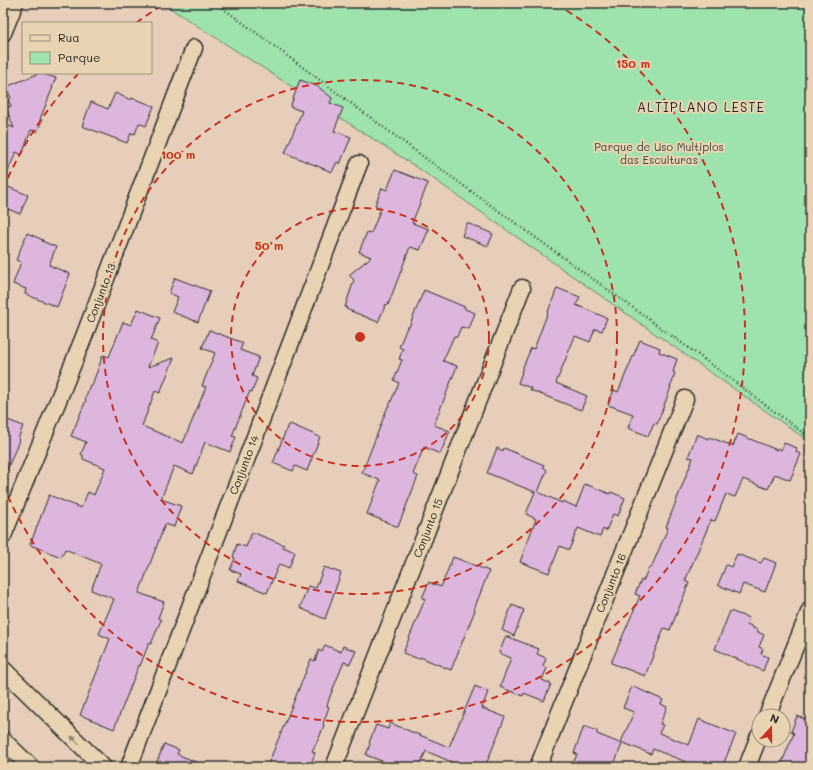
<svg xmlns="http://www.w3.org/2000/svg" width="813" height="770" font-family="Mali,sans-serif">
	<rect width="100%" height="100%" fill="#e6cebb"/>
	<filter id="ink" filterUnits="userSpaceOnUse"><feTurbulence type="fractalNoise" baseFrequency=".025" numOctaves="2"/><feDisplacementMap in="SourceGraphic" scale="8" xChannelSelector="R" yChannelSelector="G"/><feConvolveMatrix kernelMatrix="1 2 1 2 8 2 1 2 1" color-interpolation-filters="sRGB"/></filter>
	<g filter="url(#ink)">
		<!-- park -->
		<path fill="#9ee2ad" stroke="#64866c" d="M162 3H810V442L415 166Z"/>
		<!-- building -->
		<path fill="#ddb6de" stroke="#2b2b2b" d="M40 73 56 78 52 87H53L40 119 42 120 37 132 31 130 22 155 16 152 3 183V123L14 128 6 108 11 106 8 100 11 98 6 87Z
			M300 80 317 86 332 98 330 103 343 108 334 131 351 137 340 164 337 162 332 172 285 153 302 111 290 107Z
			M115 93 131 100 132 98 154 106 146 126 139 123 135 134 131 133 127 143 82 126 91 102 108 109Z
			M395 170 428 183 412 223 429 229 420 250 410 247 388 305 386 304 378 322 346 309 347 307H345L354 280 349 275 371 257 359 252 367 232 370 233 372 231 381 208 375 205 382 188 387 190Z
			M3 185 28 195 20 214 3 207Z
			M467 223 493 234 488 246 462 236Z
			M27 233 43 240 42 241 56 247 49 265 70 274 57 307 25 294 26 289 13 284 21 262 16 260Z
			M175 278 210 291 198 322 172 312 178 297 169 293Z
			M557 288 580 297 576 305 607 318 602 331 595 329 590 342 575 336 556 383 587 396 581 410 530 390 531 388 518 383 522 372H521L531 348 534 349Z
			M424 290 465 307V309L475 313 469 329 461 327 457 337 454 336 443 361 457 366 434 425 450 431 440 454 424 447 413 474 418 476 398 527 367 514 380 480 362 473 388 406H389L399 383 394 380 402 360 399 359 403 349 399 347 407 327H409Z
			M138 309 160 318 151 340 158 343 148 367 174 358 160 393 155 391 142 426 183 443 206 387 202 386 215 353 202 348 209 330 243 343 240 350 259 357 252 376 257 378 252 392 250 391 232 436 236 437 230 452 205 442 193 474 174 466 161 499 181 506 174 527 165 524 139 593 164 602 158 618 161 620 151 644 149 643 140 666 139 665 114 729 80 715 110 639 99 634 114 599 91 590 101 564 65 549 61 557 30 545 49 495 81 508 88 492 94 495 105 468 83 459V455L81 454 86 442 71 436 86 400 85 399 90 385H92L103 355 109 357 123 322 131 325Z
			M640 340 660 348 659 352 677 359 673 372 675 373 672 381H673L670 387H671L657 424 654 423 648 436 628 428 633 414 608 405 614 390 618 392Z
			M3 418 23 426 18 439 19 440 4 478Z
			M290 424 320 437 307 471 295 466 293 471 273 463 288 425H289Z
			M697 434 708 439 709 437 733 446 738 434 777 450 778 448 781 450 784 443 797 448 796 452 801 454 790 480 775 474 768 489 743 479 735 497 726 494 715 521 711 520 685 581 689 583 670 630 664 628 645 676 611 663 640 596 635 594 641 580 643 581 649 567 651 568 668 528 666 527 693 458 688 457Z
			M497 448 503 451 504 448 544 465 543 467 547 470 538 492 562 503 563 501 576 507 585 484 610 494 611 492 625 498 618 516 613 514 606 531 603 529 600 537 578 528 569 550 560 546 549 573 520 562 536 519 526 514 535 492 487 473Z
			M252 532 284 545 283 547 295 552 289 568 279 564 267 593 238 581 241 574 230 570 235 558 233 557 237 544 246 547Z
			M737 554 761 563 764 558 776 563 765 592 743 584 739 594 718 585 726 565 731 567Z
			M453 557 489 571 474 609 475 610 451 670 420 657 419 659 403 653 425 599 422 598 429 582 441 587Z
			M324 567 341 573 325 619 300 608 308 586 316 588Z
			M512 605 524 610 514 636 502 630Z
			M730 611 749 618 747 624 753 627V628L758 630V632L764 635 759 647 763 649 761 654 768 657 763 671 715 649Z
			M506 636 539 649 537 654 546 658 543 666 547 668 542 680 551 684 544 701 524 693 523 696 500 687 511 658 499 653Z
			M325 645 341 652 343 646 356 651 350 664 344 662 330 696 327 706 329 707 323 724 324 725 319 738 312 751 315 753 310 767H267L311 659 315 661 319 650 322 652Z
			M475 686 488 692 482 708 505 717 485 767H463L426 751 419 767H385L387 763 366 755 370 744 369 743 376 725 388 729 390 723 449 747Z
			M632 686 663 700 661 704 667 707 660 724 663 725 659 733 689 745 699 719 736 734 722 767H699L653 749 651 754 621 742 634 712 623 708Z
			M797 716 810 721V767H780L794 733 791 732Z
			M584 726 597 731V734L622 744 613 767H572L577 754 574 753Z
			M164 744 179 750 177 754 208 767H155Z"/>
		<g fill="none" stroke-linecap="round" stroke-linejoin="round">
			<!-- street casing -->
			<g stroke="#2b2b2b" stroke-width="19">
				<path id="street" d="M3 33 15 3
					M3 536 83 339 194 48
					M3 669 103 767
					M767 716 810 610
					M3 740 31 767
					M129 767 359 164
					M334 767 522 288
					M538 767 685 399
					M747 767 759 736"/>
			</g>
			<!-- path -->
			<path stroke="#2b2b2b" stroke-width="2.5" stroke-dasharray="1 3" stroke-linecap="butt" d="M216 3 421 155 697 354 810 438"/>
			<!-- street -->
			<use href="#street" stroke="#e8d4b2" stroke-width="16"/>
		</g>
		<!-- one-way arrows -->
		<defs><path id="oneway-solid" d="M-6-.8H1V-3.2L6.5 0L1 3.2V.8H-6Z"/></defs>
		<use fill="#8a806e" href="#oneway-solid" transform="translate(75 740) rotate(-135)"/>
	</g>
	<!-- distance rings -->
	<g fill="none" stroke="#c8321e" stroke-width="2" stroke-dasharray="7 5">
		<circle cx="360" cy="337" r="129"/>
		<circle cx="360" cy="337" r="257"/>
		<path d="M3 189A386 386 0 0 1 78 74M136 23A386 386 0 0 1 164 4M556 4A386 386 0 1 1 3 485"/>
	</g>
	<g text-anchor="middle" stroke-width="4" stroke-linejoin="round" paint-order="stroke">
		<!-- park labels -->
		<g font-size="11" fill="#3c463e" stroke="#e8d4b2">
			<text x="659" y="151">Parque de Uso Multiplos<tspan x="659" dy="13">das Esculturas</tspan></text>
		</g>
		<!-- street labels -->
		<g font-size="11" fill="#2b2b2b" stroke="#e8d4b2">
			<text transform="translate(101 293) rotate(-69)" y="4">Conjunto 13</text>
			<text transform="translate(244 465) rotate(-69)" y="4">Conjunto 14</text>
			<text transform="translate(428 528) rotate(-69)" y="4">Conjunto 15</text>
			<text transform="translate(611 583) rotate(-68)" y="4">Conjunto 16</text>
		</g>
		<!-- quarter labels -->
		<g font-size="13" letter-spacing="1" fill="#2b2b2b" stroke="#e8d4b2">
			<text x="701" y="112">ALTIPLANO LESTE</text>
		</g>
	</g>
	<circle cx="360" cy="337" r="6" fill="#c8321e" stroke="#e8d4b2" stroke-width="2"/>
	<g font-size="12" text-anchor="middle" font-weight="bold" fill="#c8321e" stroke="#e8d4b2" stroke-width="4" stroke-linejoin="round" paint-order="stroke">
		<text x="633" y="68">150 m</text>
		<text x="178" y="159">100 m</text>
		<text x="269" y="250">50 m</text>
	</g>
	<!-- margin -->
	<rect width="813" height="770" fill="none" stroke="#e8d4b2" stroke-width="16"/>
	<rect x="8" y="8" width="797" height="754" fill="none" stroke="#2b2b2b" stroke-width="1.5" filter="url(#ink)"/>
	<!-- legend -->
	<rect x="22" y="22" width="130" height="52" fill="#e8d4b2" stroke="#9c907c"/>
	<rect x="30" y="35" width="20" height="6" fill="#e8d4b2" stroke="#9c907c"/>
	<text x="58" y="42" font-size="12" fill="#2b2b2b">Rua</text>
	<rect x="30" y="52" width="20" height="12" fill="#9ee2ad" stroke="#9c907c"/>
	<text x="58" y="62" font-size="12" fill="#2b2b2b">Parque</text>
	<!-- north arrow -->
	<g transform="translate(771 728) rotate(21)"><circle r="19" fill="#e8d4b2" stroke="#9c907c"/>
	<path d="M0-3L7 15L0 10L-7 15Z" fill="#c8321e"/>
	<text y="-6" font-size="11" font-weight="bold" text-anchor="middle" fill="#2b2b2b">N</text>
	</g>
</svg>
